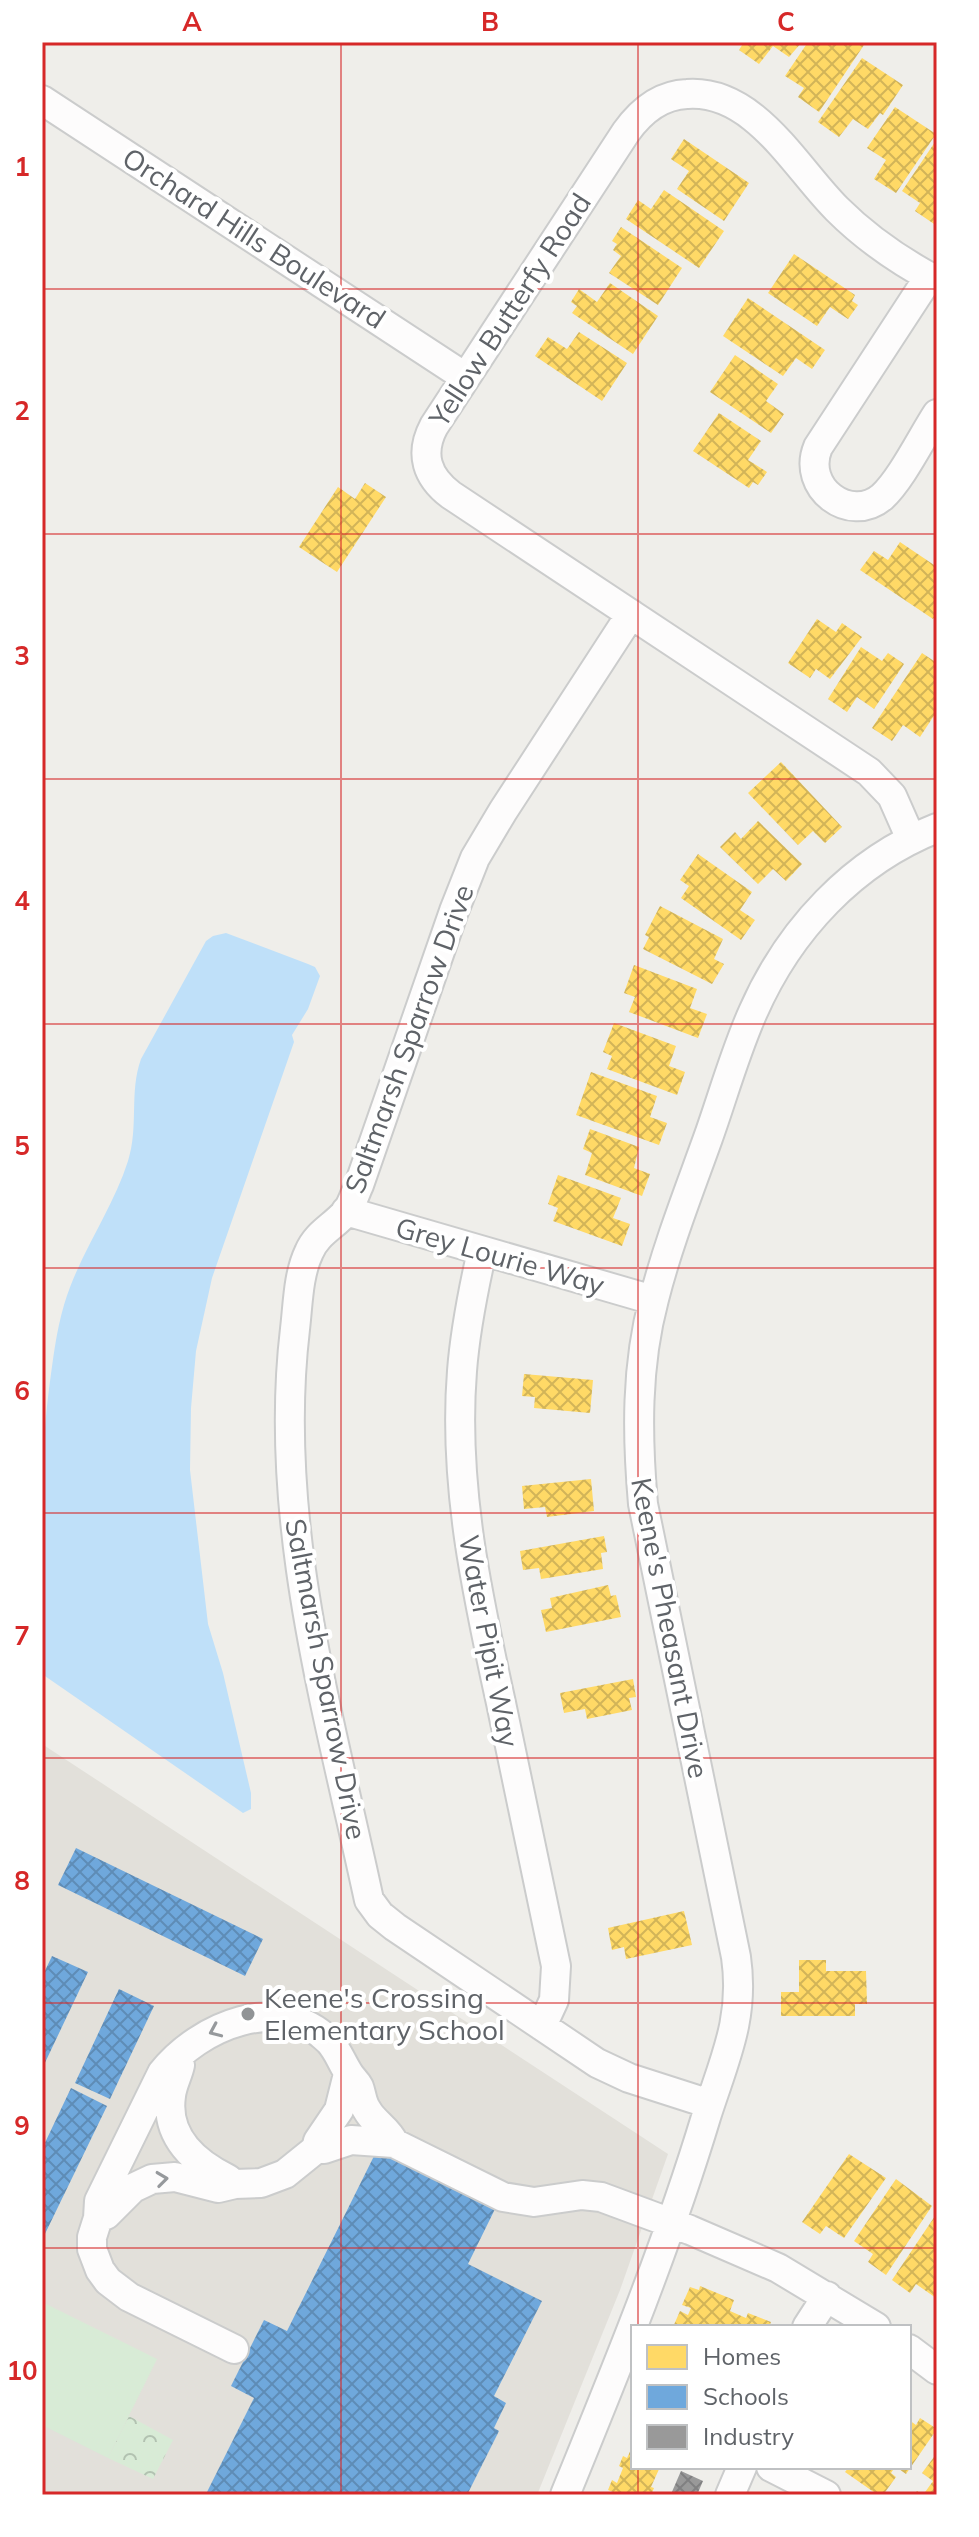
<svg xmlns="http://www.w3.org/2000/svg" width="979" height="2537" font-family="Mulish,sans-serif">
	<defs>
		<pattern id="forest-crowns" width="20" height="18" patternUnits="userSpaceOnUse" patternTransform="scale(2)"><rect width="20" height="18" fill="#d8ebd6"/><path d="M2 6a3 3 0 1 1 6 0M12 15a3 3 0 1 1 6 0" fill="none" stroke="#b2c2b1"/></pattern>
		<pattern id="homes-cross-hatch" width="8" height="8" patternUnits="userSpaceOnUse" patternTransform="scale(2)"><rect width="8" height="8" fill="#ffd966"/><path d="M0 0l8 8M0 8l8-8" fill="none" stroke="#d2b458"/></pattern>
		<pattern id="schools-cross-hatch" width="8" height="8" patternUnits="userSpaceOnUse" patternTransform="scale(2)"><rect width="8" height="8" fill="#6fa8dc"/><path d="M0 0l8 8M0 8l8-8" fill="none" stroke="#5e8cb6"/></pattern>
		<pattern id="industry-cross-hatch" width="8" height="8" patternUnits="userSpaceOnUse" patternTransform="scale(2)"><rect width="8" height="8" fill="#999"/><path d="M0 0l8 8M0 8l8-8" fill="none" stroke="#808081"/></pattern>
	</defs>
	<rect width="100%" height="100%" fill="#efeeea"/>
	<!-- education -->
	<path fill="#e2e0da" d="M42 1744 668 2154 620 2290 537 2495H42Z"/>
	<!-- forest -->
	<path fill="url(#forest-crowns)" d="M129 2416 173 2440 153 2479 108 2458Z"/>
	<!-- garden -->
	<path fill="#d8ebd6" d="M42 2302 157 2359 108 2458 42 2425Z"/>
	<!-- water -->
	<path fill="#bfe0f9" d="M226 933 308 964 315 967 320 976 308 1009 292 1035 294 1042 212 1278 196 1351 191 1408 190 1470 208 1624 223 1673 251 1793V1809L243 1813 42 1674C42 1579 37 1483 49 1389 53 1360 56 1332 64 1305 79 1254 112 1211 128 1161 139 1127 129 1092 141 1059L206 941 213 936Z"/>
	<!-- homes -->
	<path fill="url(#homes-cross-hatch)" d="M744 42H802L789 57 773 46 759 64 739 50Z
		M808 42H866L819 112 798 97 804 88 785 76Z
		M862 58 903 85 883 115 880 113 868 129 853 119 839 137 818 122Z
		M895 107 936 134 896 193 874 179 886 160 867 148Z
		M684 139 749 183 724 221 677 189 689 171 671 159Z
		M937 139V226L915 211 920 203 902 191Z
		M664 190 724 231 699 268 626 219 638 200 651 209Z
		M621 227 682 268 658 305 609 273 621 256 613 250 617 244 612 241Z
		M794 254 855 295 852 301 858 305 848 319 830 307 817 326 768 293Z
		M610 283 658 316 633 354 572 313 577 306 571 302 579 289 597 302Z
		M748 298 825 350 812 369 796 358 783 376 723 336Z
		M579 332 627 363 602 401 535 356 548 337 567 349Z
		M735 355 778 384 766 401 784 414 771 433 710 392Z
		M719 413 761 441 748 460 767 472 758 485 753 482 749 488 693 451Z
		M365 483 386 497 337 572 299 547 338 487 355 499Z
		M900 542 937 567V614L933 619 860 570 874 551 888 560Z
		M817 619 836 632 842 623 862 637 830 679 816 669 810 678 788 663Z
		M861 647 882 661 888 653 904 664 874 709 857 697 847 712 828 699Z
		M922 653 937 663V711L920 737 903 725 892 741 872 728Z
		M781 762 842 827 825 843 813 831 798 845 748 793Z
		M758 821 802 864 786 881 773 869 758 884 720 847 735 832 741 839Z
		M698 854 752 892 740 910 755 920 741 940 681 898 689 886 680 880Z
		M660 906 723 939 714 959 724 964 712 984 643 949 649 937 645 935Z
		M634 965 697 989 690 1008 707 1014 698 1038 629 1012 635 997 624 993Z
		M614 1023 676 1046 669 1066 685 1072 677 1095 607 1069 612 1056 603 1052Z
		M591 1072 657 1096 650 1117 667 1123 659 1145 576 1115Z
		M590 1129 639 1147 634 1168 650 1174 642 1196 585 1175 592 1153 583 1149Z
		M558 1175 621 1198 613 1218 630 1224 622 1246 553 1221 558 1208 548 1204Z
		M524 1374 593 1380 590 1413 534 1408 535 1397 522 1396Z
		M591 1479 594 1511 547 1517 545 1507 524 1509 522 1486Z
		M604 1536 607 1552 601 1553 603 1569 541 1579 539 1568 523 1570 520 1551Z
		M608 1585 611 1596 616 1595 621 1617 546 1632 541 1610 552 1608 550 1598Z
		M633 1679 636 1697 629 1698 632 1710 587 1719 585 1709 564 1713 560 1693Z
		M684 1911 692 1945 626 1959 624 1947 612 1950 608 1928Z
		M799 1960H826V1971H866L867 2004H855V2016H781V1992H799Z
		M849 2154 886 2178 844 2238 826 2226 820 2234 802 2222Z
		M896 2179 932 2206 886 2275 868 2262 873 2254 854 2241Z
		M937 2213V2296L936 2298 916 2284 910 2293 892 2280Z
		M700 2286 734 2300 730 2311 746 2318 748 2313 771 2322 769 2327H673L680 2311 688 2315 691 2308 682 2305 690 2287 699 2290Z
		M920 2418 937 2429 906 2474 896 2467H909V2420L916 2425Z
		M633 2445V2467H660L651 2487 654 2488 651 2495H612L613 2492 608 2490 612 2480 617 2483 623 2468 619 2466 623 2456 627 2458Z
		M937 2453V2495H914L917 2491 923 2495 933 2481 922 2473Z
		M849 2467H895L891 2473 896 2477 883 2495H878L845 2472Z"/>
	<!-- schools -->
	<path fill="url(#schools-cross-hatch)" d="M76 1848 263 1939 245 1976 58 1885Z
		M52 1956 88 1972 42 2069V1977Z
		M119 1989 154 2006 110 2099 75 2083Z
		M71 2088 107 2106 42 2240V2149Z
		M377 2150 495 2209 468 2264 542 2301 494 2396 506 2403 494 2428 499 2431 467 2495H209L206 2494 254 2398 231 2386 264 2320 287 2331Z"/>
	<!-- industry -->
	<path fill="url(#industry-cross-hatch)" d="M681 2471 703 2481 697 2495 671 2494Z"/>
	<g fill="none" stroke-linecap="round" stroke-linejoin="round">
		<!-- minor casing -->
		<g stroke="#cbcccc" stroke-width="32">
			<path id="minor" d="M42 100 465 377
				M929 277 818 447C801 488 850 524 882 497 901 480 922 437 937 414
				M631 614 503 811 475 858 454 911 359 1185C355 1193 352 1205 346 1212 333 1227 317 1233 309 1252 298 1275 298 1304 295 1329 272 1523 329 1713 369 1900L380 1915 395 1927 597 2063 629 2078 710 2104
				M911 839 892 796 869 772 451 495C427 477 419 454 434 426L626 132C641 111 661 95 687 94 754 89 795 167 837 209 866 238 901 262 937 281
				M346 1211 653 1300
				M482 1251C473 1291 465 1331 462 1371 453 1484 477 1594 501 1703 519 1791 538 1878 556 1966L554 2000 542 2026
				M180 2065C178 2075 172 2085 171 2096 165 2137 195 2163 228 2179
				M316 2149 318 2141 339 2110 348 2074
				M98 2218 106 2215 133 2188 152 2179 175 2177 218 2188 235 2184 261 2183 285 2174 316 2149H324L351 2140 394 2143 503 2197 534 2202 582 2195 601 2197 690 2230 778 2268 876 2327
				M807 2327 827 2296
				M234 2349 129 2297 108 2281 100 2270 92 2249V2237L98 2218 99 2201 162 2073C199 2026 280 1992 329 2041 338 2051 341 2061 348 2072 351 2078 356 2081 359 2087 362 2095 362 2103 367 2110 374 2123 388 2129 394 2143
				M909 2349 937 2370
				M771 2467 826 2495
				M565 2495C616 2370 667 2246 706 2117 724 2060 745 2019 736 1957L643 1504C637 1435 636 1366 654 1299 668 1244 689 1191 708 1138 723 1096 735 1052 753 1012 789 930 853 861 937 828
				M730 2495 742 2467"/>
		</g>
		<!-- minor -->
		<use href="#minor" stroke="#fdfcfc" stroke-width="28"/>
	</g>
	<!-- one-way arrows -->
	<defs><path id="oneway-chevron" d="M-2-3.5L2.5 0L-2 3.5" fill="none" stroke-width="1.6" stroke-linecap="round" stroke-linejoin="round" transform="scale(2)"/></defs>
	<g stroke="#96999c">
		<use href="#oneway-chevron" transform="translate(215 2031) rotate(156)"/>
		<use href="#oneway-chevron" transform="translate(162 2179) rotate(-7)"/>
	</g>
	<!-- grid -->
	<path fill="none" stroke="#d62828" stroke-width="2" stroke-opacity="0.55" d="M341 42V2495M638 42V2327M42 289H937M42 534H937M42 779H937M42 1024H937M42 1268H937M42 1513H937M42 1758H937M42 2003H937M42 2248H937M638 2467V2495"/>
	<!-- markers -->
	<circle fill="#919496" stroke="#fff" stroke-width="3" cx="248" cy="2014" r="8"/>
	<g text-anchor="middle" stroke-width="8" stroke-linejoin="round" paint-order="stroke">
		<!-- street labels -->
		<g font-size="28" fill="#5f6368" stroke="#fff">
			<text transform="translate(254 238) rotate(33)" y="10">Orchard Hills Boulevard</text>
			<text transform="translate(510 310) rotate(-57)" y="10">Yellow Butterfy Road</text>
			<text transform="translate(409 1039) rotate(-70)" y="10">Saltmarsh Sparrow Drive</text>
			<text transform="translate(500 1256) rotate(16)" y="10">Grey Lourie Way</text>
			<text transform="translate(670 1628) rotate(79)" y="10">Keene's Pheasant Drive</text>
			<text transform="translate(489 1641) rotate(79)" y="10">Water Pipit Way</text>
			<text transform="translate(326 1679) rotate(79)" y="10">Saltmarsh Sparrow Drive</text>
		</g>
		<!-- poi labels -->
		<g font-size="28" fill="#5f6368" stroke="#fff" text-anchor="start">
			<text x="264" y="2008">Keene's Crossing<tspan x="264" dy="32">Elementary School</tspan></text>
		</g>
	</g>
	<!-- border -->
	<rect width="979" height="2537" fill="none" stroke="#ffffff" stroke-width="88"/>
	<!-- legend -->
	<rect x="631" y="2325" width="280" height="144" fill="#ffffff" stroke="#bfc1c3" stroke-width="2"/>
	<rect x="647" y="2345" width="40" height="24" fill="#ffd966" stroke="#bfc1c3" stroke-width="2"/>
	<text x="703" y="2365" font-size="24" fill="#5f6368">Homes</text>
	<rect x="647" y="2385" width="40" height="24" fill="#6fa8dc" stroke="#bfc1c3" stroke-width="2"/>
	<text x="703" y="2405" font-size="24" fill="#5f6368">Schools</text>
	<rect x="647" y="2425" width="40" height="24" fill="#999999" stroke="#bfc1c3" stroke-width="2"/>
	<text x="703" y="2445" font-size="24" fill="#5f6368">Industry</text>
	<rect x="44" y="44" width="891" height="2449" fill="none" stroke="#d62828" stroke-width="3"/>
	<g font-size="26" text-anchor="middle" font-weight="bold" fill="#d62828">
		<text x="192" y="31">A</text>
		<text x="490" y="31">B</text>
		<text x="786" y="31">C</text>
		<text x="22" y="176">1</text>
		<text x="22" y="420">2</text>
		<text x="22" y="665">3</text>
		<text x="22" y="910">4</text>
		<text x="22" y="1155">5</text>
		<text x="22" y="1400">6</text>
		<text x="22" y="1645">7</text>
		<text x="22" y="1890">8</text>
		<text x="22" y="2135">9</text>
		<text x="22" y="2380">10</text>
	</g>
</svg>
